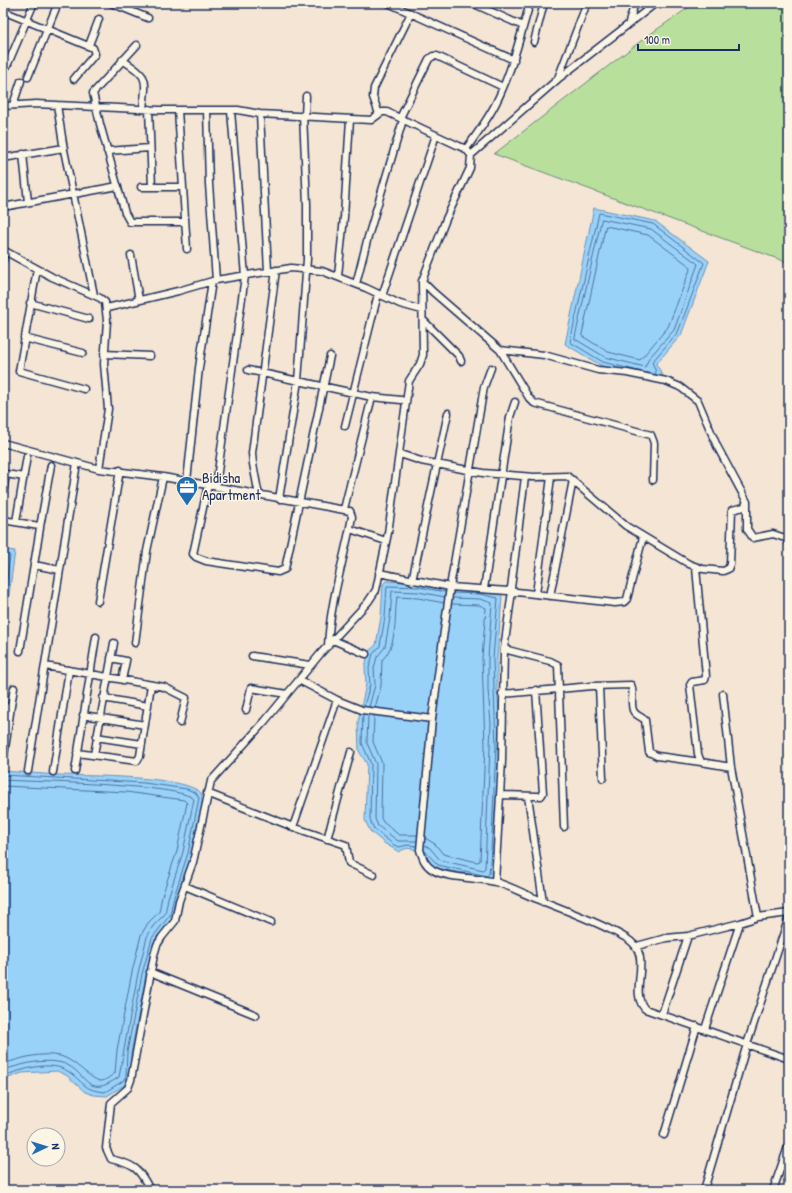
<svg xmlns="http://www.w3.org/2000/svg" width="792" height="1193" font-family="'Patrick Hand',sans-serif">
	<rect width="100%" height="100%" fill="#f5e5d4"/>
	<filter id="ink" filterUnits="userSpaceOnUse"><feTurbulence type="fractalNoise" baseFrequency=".025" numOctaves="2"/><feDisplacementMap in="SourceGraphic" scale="8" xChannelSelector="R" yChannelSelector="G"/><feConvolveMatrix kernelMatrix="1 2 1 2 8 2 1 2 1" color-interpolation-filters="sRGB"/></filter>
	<g filter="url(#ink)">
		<!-- green -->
		<path fill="#b8e09c" stroke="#6a887d" d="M695 3H789V263L494 154 646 37Z"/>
		<!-- water -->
		<path fill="#99d2f9" stroke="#6791bb" d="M594 208 655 221 709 261 681 335 656 364 665 379 661 381 602 366 565 344Z
			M3 544 8 550 15 551 3 638Z
			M386 581 420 583 500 593 502 597 497 658V689L500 722 494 869 492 879 437 868C426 861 415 840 399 852L384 843 370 831 365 820 367 764 359 751 358 722 366 684 365 667 369 651 376 645 381 617 383 584Z
			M3 771C21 772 40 774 58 775 85 776 187 775 202 794V809L192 854 174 917 156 939 146 975 131 1053 130 1077 126 1084 107 1096 94 1095 85 1092 66 1075 57 1071 22 1073 3 1080Z"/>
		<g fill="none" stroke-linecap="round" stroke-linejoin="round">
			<!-- shore -->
			<path stroke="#4d709c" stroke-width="1" d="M602 219 651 229 698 264 674 330 649 358 645 367 605 357 575 339Z
				M606 226 648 235 691 267 668 327 640 360 608 352 582 336Z
				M646 373 603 362 570 342 599 213 653 224 704 263 678 332 652 362 656 372 655 375
				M3 550 10 556 3 608
				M364 706 370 685 369 668 373 654 380 646 385 617 387 586 419 587 445 592
				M369 707 375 685 374 668 377 657 385 647 390 618 392 591 418 592 445 597
				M375 708 381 686 382 660C398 644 394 619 397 597L418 598 444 603
				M363 714 362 743 371 764 370 820 374 829 394 845 399 847 408 845 416 846
				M368 715 367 743 376 764 375 819 378 826 398 841H417
				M374 716 373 742 382 763 381 818 383 822 399 835H417
				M3 775 144 783 187 789 196 793 199 798 188 853 173 900 170 915 152 938 142 974 127 1052 126 1076 123 1081 105 1092C83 1090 85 1083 69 1072 50 1059 22 1070 3 1076
				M3 780C32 782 180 784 194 799L183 852 168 898 165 914 153 926 147 937 138 973 119 1077C83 1103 88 1067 58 1062 38 1059 21 1065 3 1070
				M3 786 126 792 184 800 187 803 177 851 162 896 159 912 148 923 141 935 132 972 117 1050 115 1073C111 1076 106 1080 102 1081 92 1082 76 1060 60 1056 41 1052 21 1058 3 1064
				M425 838 435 844 443 854 477 862 480 861 485 746 482 658 486 608 479 605 452 604
				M425 845 430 848 440 860 483 870 485 868 491 723 488 690V658L492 603 480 599 453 598
				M424 850 438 865 487 876 489 874 492 836 496 746 493 658 498 598 480 594 453 593"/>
			<!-- minor casing -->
			<g stroke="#1b2f5e" stroke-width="9">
				<path id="minor" d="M111 3 148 18
					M388 3 514 60
					M472 3 523 26
					M3 11 93 48 95 54 74 79
					M629 22 635 3
					M534 42 544 3
					M89 45 99 19
					M137 45 93 93 100 124 125 213 130 222H185
					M122 60C150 77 146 79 143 109
					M7 66 34 3
					M28 77 58 3
					M558 78 587 3
					M13 105 21 81
					M57 105 64 150 94 295
					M3 106 36 104 159 110H238L260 114 371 120 382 112H387L459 146 466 149 471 155 470 168 446 219 422 281 423 355 420 364 409 381 388 533 376 590 368 602 321 653 265 721 211 781 193 862 179 901 175 921 162 937 157 945 154 955 131 1080 128 1088 111 1103 106 1148 111 1159C135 1165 139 1168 150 1190
					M149 109 152 187
					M178 110 187 249
					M207 110 209 184 216 280
					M260 114 268 271
					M379 114 373 97 374 88 411 13
					M305 116 306 96
					M400 118 429 59 433 56H437L503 87
					M466 149C477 134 488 119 496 103 512 71 520 37 530 3
					M107 151 150 148
					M23 154 28 202
					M471 155 558 79 656 3
					M3 158 64 148
					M141 187H183
					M3 207 118 186
					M3 250 52 277 100 298 105 302 107 321 104 364 108 409 99 469
					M3 251V260
					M131 255 139 300
					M37 269 19 371 84 389
					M338 276 344 217 350 119
					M422 281 433 292 500 350 529 398 534 403 651 435 654 443 653 480
					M356 284 368 237 403 120
					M382 296 436 135
					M30 303 89 319
					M107 308 178 291 216 280 291 268 322 271 366 288 400 304 422 310
					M424 321 459 356 461 361
					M24 338 83 353
					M104 354 150 356
					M491 368 484 387 450 587 432 719 420 850C423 859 425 865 433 870 449 879 477 877 495 882 511 886 525 895 540 900 569 912 599 922 626 938 656 955 627 990 645 1009L789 1059
					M248 370 372 397 401 400
					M345 426 378 294
					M3 443 99 469 163 477 350 511 352 517C344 560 330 602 328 646
					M400 454 421 461 483 473 534 477 567 476 626 526 689 564 703 569 723 571 728 569 730 564 732 510 744 507 747 502 717 446 698 401 680 387 666 381 627 373 598 370 544 355 500 350
					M187 481 199 368 212 281
					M208 485 193 554 196 557 206 561 278 572 285 569 330 356
					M216 486 245 276 231 111
					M3 493 6 474 24 477
					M259 496 253 464 252 453 276 270
					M279 499 298 381 307 259V204L303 115
					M747 502V529L753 538 773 534 788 539 789 543
					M344 509 372 397
					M3 520 39 526 40 528 20 651
					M16 522 27 456
					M40 527 51 465
					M350 529 386 541
					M34 565 60 570
					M696 568 706 676 705 680 692 682 690 685 698 754 701 762 731 767
					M379 573 450 587 508 591 511 588 525 477
					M412 581 448 413
					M484 589 510 417 515 402
					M508 591 615 603 624 602 627 599 643 537
					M536 594 551 477
					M550 596 573 480
					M98 601 120 470
					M333 640 366 654
					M135 643 147 551 163 477
					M504 649 550 661 558 665 564 827
					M252 656 310 665
					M111 658 126 661 122 680
					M45 666 164 687 186 698 180 723
					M299 680 337 700 362 710 432 719
					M599 686 603 778
					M502 694 592 686 631 685C635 693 629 705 634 712 637 716 642 717 645 720L649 752 657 756 701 762
					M723 694 731 767 758 917
					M103 698 148 706
					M3 710 11 706 14 688
					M246 710 251 688 287 694
					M83 715 145 725
					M96 737 142 744
					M77 753 137 761 140 756 151 685
					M94 755 114 643
					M3 763 11 706
					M28 771 77 463
					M75 771 96 637
					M53 772 69 670
					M207 793 293 827 346 845 349 863 374 875
					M500 795 537 796H541L543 793 536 690
					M528 796 543 902
					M293 827 337 700
					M327 839 351 752
					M495 882 502 761 504 649 512 591
					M185 886 271 922
					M637 946 666 938 688 936 740 923 758 917 789 913
					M150 972 256 1015
					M662 1014 688 936
					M705 1029 740 923
					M664 1135 697 1026
					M704 1190 747 1044 789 917
					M773 1190 789 1144"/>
			</g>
			<!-- minor -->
			<use href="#minor" stroke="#fcf5e5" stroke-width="6"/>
		</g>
	</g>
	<!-- icons -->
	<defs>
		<g id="office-pin" transform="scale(1.15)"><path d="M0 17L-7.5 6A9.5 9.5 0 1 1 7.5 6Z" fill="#1f6fb2" stroke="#fcf5e5"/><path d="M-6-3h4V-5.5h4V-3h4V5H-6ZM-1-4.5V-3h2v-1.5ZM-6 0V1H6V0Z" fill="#fff"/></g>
	</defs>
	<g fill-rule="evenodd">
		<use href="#office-pin" x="187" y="487"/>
	</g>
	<g text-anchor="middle" stroke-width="3" stroke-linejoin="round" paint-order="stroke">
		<!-- poi labels -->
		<g font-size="15" fill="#1b2f5e" stroke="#fcf5e5" text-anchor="start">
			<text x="202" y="483">Bidisha<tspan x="202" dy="17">Apartment</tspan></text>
		</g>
	</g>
	<!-- margin -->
	<rect width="792" height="1193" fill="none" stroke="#fcf5e5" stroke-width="16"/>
	<rect x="8" y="8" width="776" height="1177" fill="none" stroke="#1b2f5e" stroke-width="1.5" filter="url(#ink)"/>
	<!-- north arrow -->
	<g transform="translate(46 1147) rotate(86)"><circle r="19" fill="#fcf5e5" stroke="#a2a6af"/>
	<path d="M0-3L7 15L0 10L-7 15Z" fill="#1f6fb2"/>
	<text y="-6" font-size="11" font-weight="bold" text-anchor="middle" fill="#1b2f5e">N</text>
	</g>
	<!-- scale -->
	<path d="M638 44v6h101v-6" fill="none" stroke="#1b2f5e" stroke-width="2"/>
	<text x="644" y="44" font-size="12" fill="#1b2f5e" stroke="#fcf5e5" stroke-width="3" paint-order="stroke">100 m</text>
</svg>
